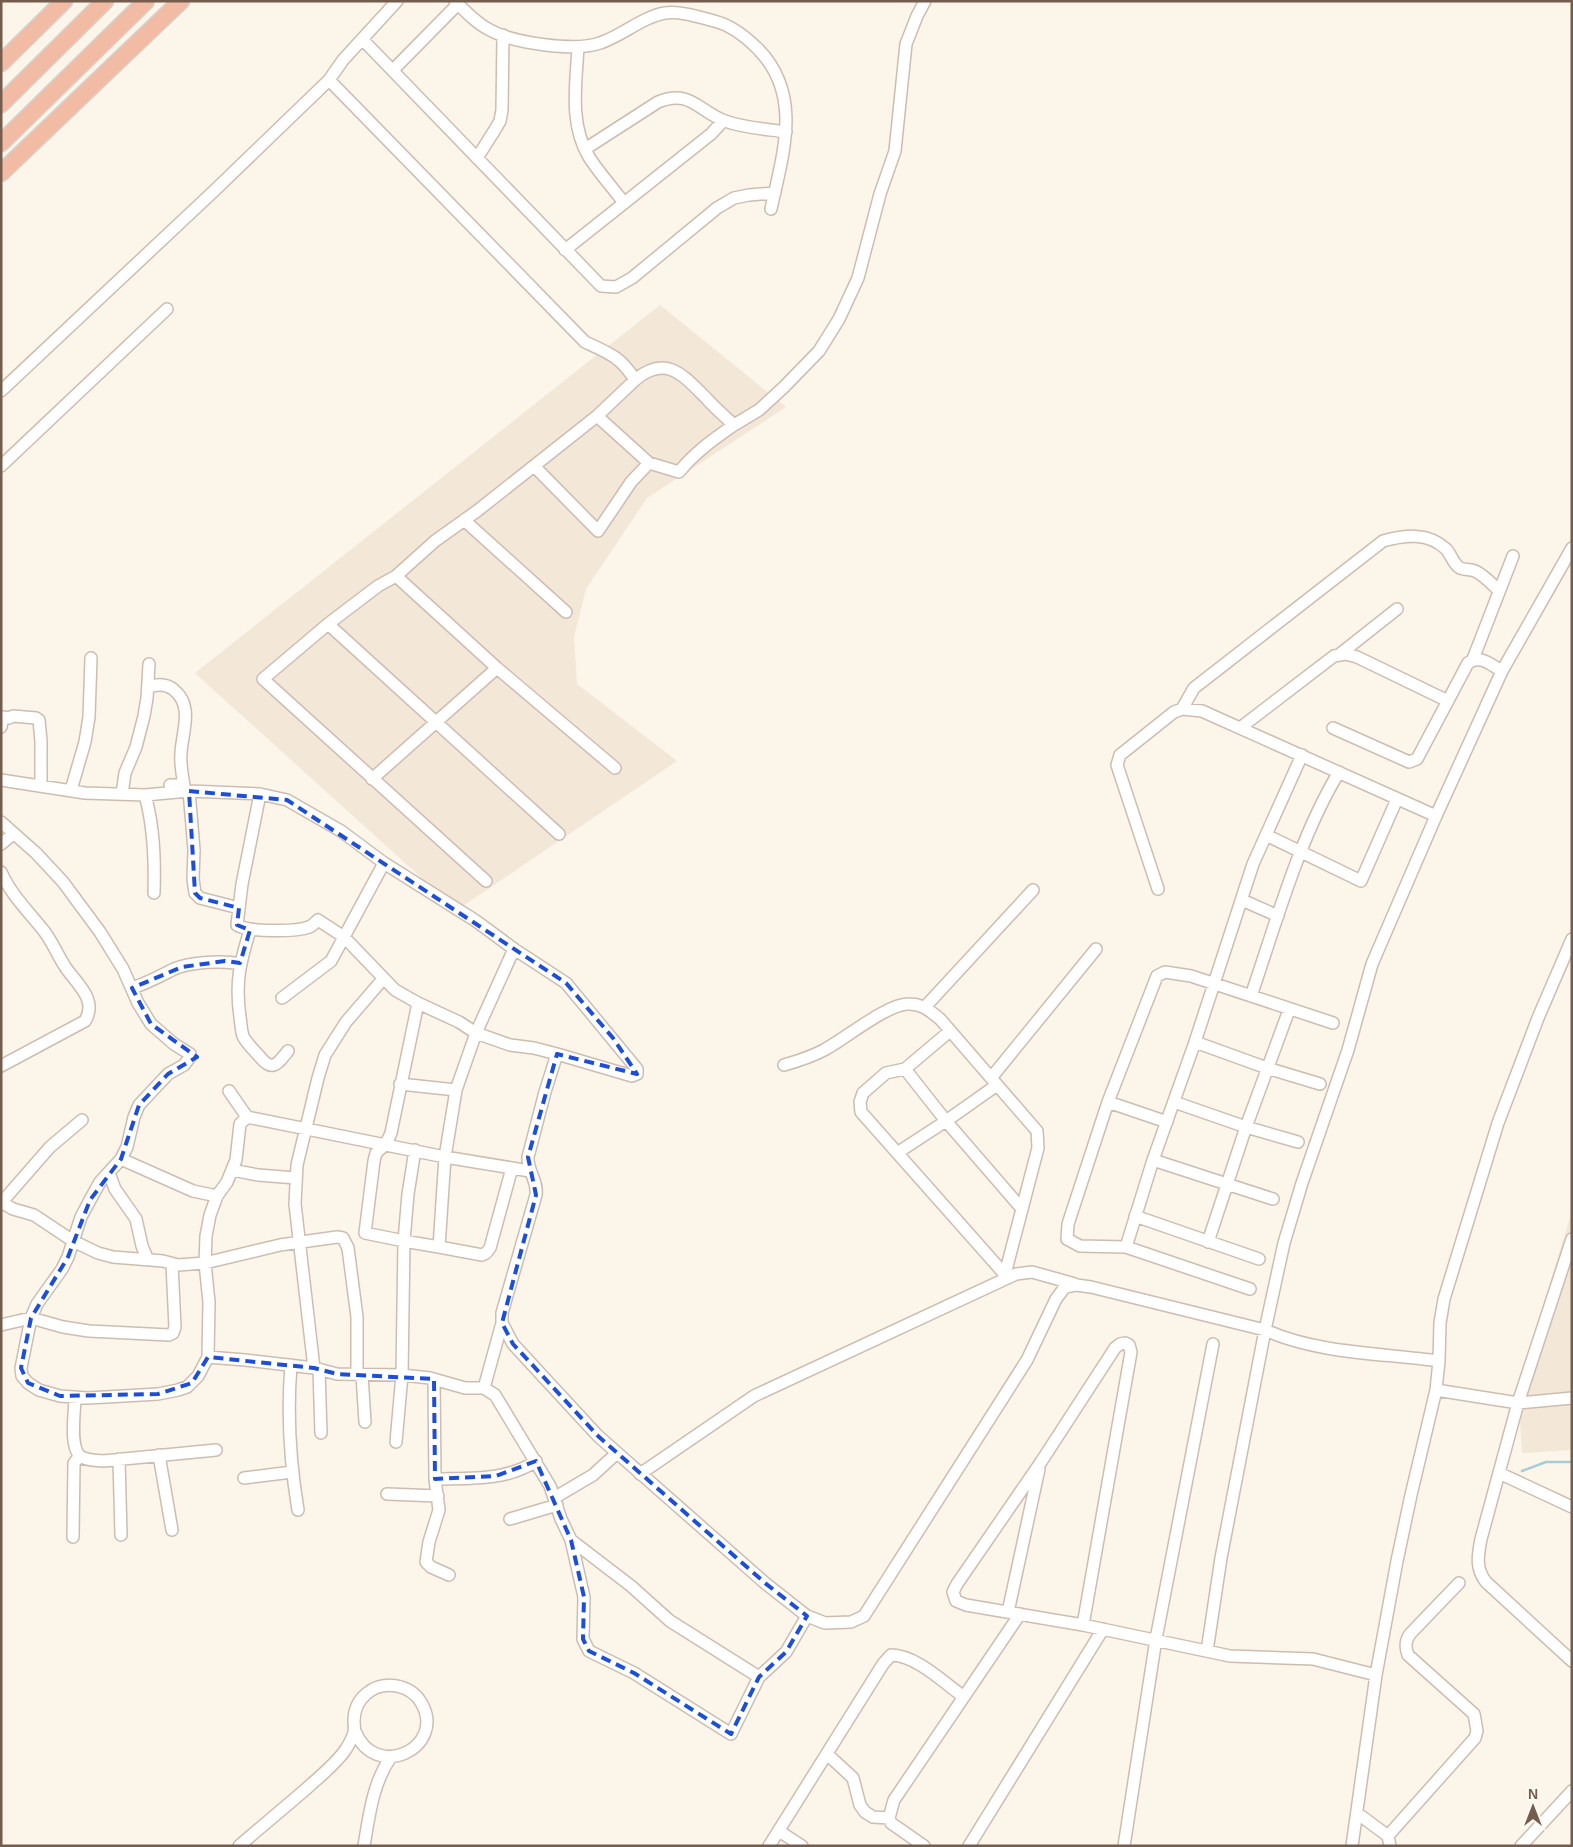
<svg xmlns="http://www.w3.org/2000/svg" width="1573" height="1847" font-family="Arial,sans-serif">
	<rect width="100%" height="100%" fill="#fcf5ea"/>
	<!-- residential -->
	<path fill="#f3e7d8" d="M660 305 786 407 647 498 586 589 574 637 577 684 677 761 457 910 195 673Z
		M1572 1211V1450L1522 1453 1518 1388Z"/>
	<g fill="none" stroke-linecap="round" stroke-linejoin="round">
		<!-- stream -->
		<path stroke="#a5cdd6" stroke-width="2.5" d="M1522 1471 1546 1462H1572"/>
		<!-- minor casing -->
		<g stroke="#cdbdb0" stroke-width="14">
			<path id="minor" d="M455 1C465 11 477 24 490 30 513 43 575 52 600 43 622 36 642 17 665 13 681 11 699 17 714 21 731 25 745 36 758 49 803 95 783 153 771 209
				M362 39 601 286 616 287 632 278 717 208 734 198 749 195 775 193
				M578 47C576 84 569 124 589 157 599 173 613 188 624 203
				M393 70 458 4
				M329 80 585 342C609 353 621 357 635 380 666 354 683 375 706 398 715 408 724 416 734 425L759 410 784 387 819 351 839 319 858 278 880 194 895 151 906 44 917 16 925 1
				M585 149 658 102C691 89 698 111 725 121 744 128 766 129 786 132
				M477 158 496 128 500 121 502 110 503 35
				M565 250 711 134 723 121
				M1 391 215 190 329 80 343 60 397 1
				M597 416 649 463
				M1 466 167 309
				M534 466 598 531 631 482 649 463 679 472C695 452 714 439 734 425
				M464 520 566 612
				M396 576 497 668 615 768
				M328 624 559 834
				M1340 654 1397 609
				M1473 659 1513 556
				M148 687C157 684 167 684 174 690 194 706 182 732 181 753 180 764 182 774 184 785H170
				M1182 709 1194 688 1383 541C1405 535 1428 532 1446 549 1451 554 1453 564 1460 568 1464 570 1470 569 1475 571 1484 575 1492 584 1499 591
				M1 727 3 717 9 718 13 716 36 718 39 720 41 741V785
				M1240 728 1334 656 1346 654 1357 657 1448 701
				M1333 728 1409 762 1417 759 1468 663C1480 654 1491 665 1502 671
				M372 779 497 668
				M1 780 85 793 145 795 189 791 260 794 287 800 341 831 384 863 476 921 514 949 566 983 637 1069V1074L632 1076 557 1054
				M71 790 85 742 89 717 91 658
				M189 791 194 850 193 879 195 893 200 898 239 908
				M122 794 125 773 136 747 144 716 147 698 149 664
				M260 794 242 884 237 925C248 932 296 932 309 927 312 926 316 922 318 920L344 937 395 990 418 1003 459 1022 476 1033 510 1045 534 1048 557 1054 545 1092 528 1157C527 1171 538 1180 536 1195L502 1313V1323L513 1344 598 1436 765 1583 807 1616 825 1623 851 1622 864 1616 1027 1360 1056 1299 1065 1287 1076 1285 1091 1287 1265 1330C1319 1354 1381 1353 1439 1361
				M145 795C154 827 155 859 154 893
				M1 822 36 853 63 882 100 932 123 969 138 1003 151 1024 174 1044 190 1054V1057L184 1065 168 1074 139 1105 134 1117 127 1147 121 1159 100 1182 90 1200 81 1217 68 1257 62 1269 37 1304 31 1318 21 1368 22 1376 28 1383 39 1390 60 1396 87 1398 124 1396 158 1394 178 1390 187 1387 198 1376 208 1357 209 1302 205 1263 206 1236 210 1215 217 1196 227 1182 236 1160 240 1124 247 1117 445 1157 530 1171
				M1266 835 1361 881 1397 799
				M1 844 13 834
				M1 872C11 895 29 912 44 931 53 943 58 956 66 968 77 984 98 1000 85 1021L1 1066
				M486 881 263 679 328 624 378 586 396 576 435 541 477 511 597 416 635 380
				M1158 889 1117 765 1120 755 1174 712 1182 709 1202 711 1436 816 1502 671 1572 548
				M1242 900 1278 916
				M250 930C240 963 235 982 240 1017 241 1023 241 1030 243 1036 246 1043 255 1051 260 1057 273 1073 278 1063 288 1051
				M132 988C148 983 160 976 174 969 190 962 223 960 240 964
				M1251 996C1276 923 1299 838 1339 772
				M282 998 331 961 384 863
				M925 1007 1033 890
				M950 1031 905 1069 886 1073 863 1093 860 1102 861 1112 1008 1278
				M1195 1042 1267 1068 1320 1084
				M784 1065C798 1061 811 1057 824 1050 845 1039 888 1003 909 1004 923 1004 930 1011 940 1019L1037 1131 1038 1148 1005 1274
				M991 1078 1096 949
				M400 1084 456 1090
				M997 1085 946 1121 1022 1209
				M229 1091 247 1117
				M1108 1102 1167 1122
				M1174 1102 1246 1127 1298 1142
				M415 1150 408 1194 404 1241 439 1247 445 1157 456 1090 476 1033 514 949
				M897 1153 946 1121 905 1069
				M121 1159 193 1191 217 1196
				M1153 1160 1273 1199
				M232 1170 258 1175 296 1178
				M109 1173 115 1189 136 1219 142 1246 148 1260
				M1 1202 13 1209 34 1215 73 1241 98 1253 113 1257 163 1261 178 1265 205 1263 280 1245 337 1237 343 1238 348 1248 357 1317V1375
				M2 1202 50 1147 82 1120
				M1135 1216 1259 1259
				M1572 1239 1518 1403 1481 1539C1478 1555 1475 1568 1486 1582L1572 1661
				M1208 1242 1246 1127 1289 1010
				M439 1247 482 1255 486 1253 490 1248 512 1168
				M1126 1247 1080 1246 1067 1239 1068 1224 1108 1102 1157 976 1165 972 1191 976 1333 1023
				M1250 1289 1126 1247 1153 1160 1195 1042 1253 864 1302 755
				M1 1325 31 1318 63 1327 89 1331 169 1335 173 1333 175 1327 172 1264
				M208 1357 245 1360 314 1368 337 1374 402 1375 430 1378 465 1388H484L495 1395 550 1486 561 1519 571 1540 584 1597 583 1639 589 1651 634 1673 731 1734 759 1677 786 1652 807 1616
				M291 1365C287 1413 290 1462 298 1510
				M314 1368 295 1204 297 1165 318 1078 325 1055 346 1022 383 979
				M319 1369 321 1433
				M362 1375 365 1422
				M434 1379 435 1479 439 1510 429 1542 426 1562 431 1567 449 1575
				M484 1388 502 1323
				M1436 1390 1518 1403 1572 1398
				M75 1397C75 1411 69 1446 80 1456 86 1461 96 1460 103 1461L216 1450
				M396 1442 402 1375 404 1241 365 1233 374 1161 376 1153 386 1144 391 1133 418 1003
				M159 1455 172 1530
				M119 1459 121 1535
				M1499 1473 1572 1507
				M640 1474 754 1396 1016 1274 1032 1272 1075 1284
				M244 1478 292 1472
				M435 1479C469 1478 507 1481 536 1461
				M387 1494 438 1496
				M554 1498 593 1475 617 1453
				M510 1519 557 1505
				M73 1537 74 1463 80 1456
				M571 1540 631 1586 670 1621 759 1677
				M1008 1612 1039 1469
				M1083 1625 1131 1352 1129 1345 1125 1343 1120 1344 1115 1348 1041 1462 957 1584 953 1592 956 1601 966 1605 1083 1625 1230 1656 1313 1659 1376 1675
				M1207 1651 1221 1558 1265 1330 1284 1243 1302 1183 1348 1050 1372 964 1436 816
				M827 1754 853 1778 860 1805 865 1812 873 1817 889 1818
				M1357 1813 1388 1836
				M779 1831 802 1846
				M239 1846C261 1827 284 1808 306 1789 319 1777 336 1764 346 1749 349 1744 353 1737 354 1732 355 1728 354 1724 354 1721 354 1711 358 1701 366 1694 383 1679 411 1684 422 1704 446 1748 375 1782 355 1731
				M364 1846C369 1816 373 1782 391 1757
				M769 1846 883 1664 891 1655C916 1655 944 1683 964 1697
				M924 1846 891 1823 889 1818 894 1800 1020 1614
				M969 1846 1103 1629
				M1124 1846 1156 1639 1213 1344
				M1352 1846 1376 1675 1397 1561 1411 1495 1436 1390 1439 1361 1440 1323 1444 1299 1498 1123 1538 1018 1572 939
				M1390 1846 1388 1836 1394 1829 1475 1738 1477 1731 1474 1714 1408 1655C1405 1647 1405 1641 1410 1634L1459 1583
				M1521 1846 1572 1791"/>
		</g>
		<!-- highway casing -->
		<g stroke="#d8d2cd" stroke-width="19">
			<path id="highway" d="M1 63 64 1
				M1 104 105 1
				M1 143 146 1
				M1 173 181 1"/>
		</g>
		<!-- minor -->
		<use href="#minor" stroke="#fff" stroke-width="11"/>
		<!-- highway -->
		<use href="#highway" stroke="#f2bba4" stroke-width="16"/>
	</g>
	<!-- marked area -->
	<path fill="none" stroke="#1d4ed8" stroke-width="4" stroke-dasharray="10 6" stroke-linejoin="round" d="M189 791 287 800 566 983 613 1038 637 1074 557 1054 528 1157 536 1195 502 1323 513 1344 598 1436 765 1583 807 1616 786 1652 759 1677 731 1734 634 1673 589 1651 583 1639 584 1597 571 1540 536 1461 496 1476 435 1479 434 1379 337 1374 314 1368 208 1357 192 1383 158 1394 60 1396 28 1383 21 1368 31 1318 68 1257 90 1200 121 1159 139 1105 168 1074 197 1057 151 1024 132 988 182 967 225 961 240 963 250 930 237 925 239 908 200 898 195 893Z"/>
	<!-- border -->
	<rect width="1573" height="1847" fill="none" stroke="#755d4e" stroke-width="5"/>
	<!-- north arrow -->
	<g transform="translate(1533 1807)" stroke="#fef9f0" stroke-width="4" paint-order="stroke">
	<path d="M0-4L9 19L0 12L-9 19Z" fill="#755d4e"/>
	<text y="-8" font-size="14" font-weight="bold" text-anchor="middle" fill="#755d4e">N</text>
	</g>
</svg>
